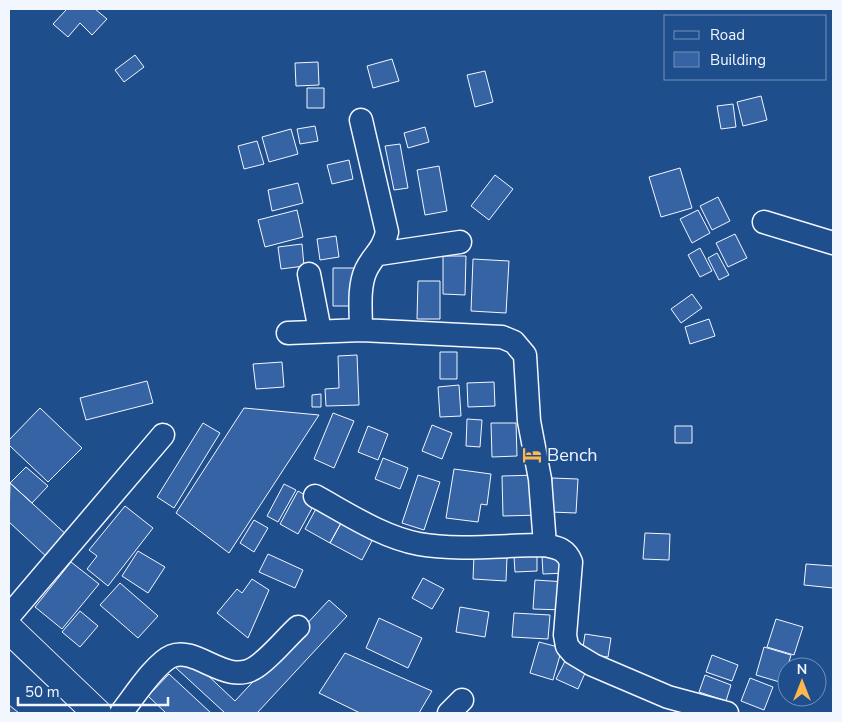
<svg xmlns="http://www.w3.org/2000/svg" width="842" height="722" font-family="'Nunito Sans',sans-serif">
	<rect width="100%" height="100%" fill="#1f4e8c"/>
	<!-- building -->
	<path fill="#3563a3" stroke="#f2f6ff" d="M67 9H95L107 19 92 35 80 23 68 37 53 24Z
		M135 55 144 67 124 82 115 70Z
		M392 59 399 81 373 88 367 66Z
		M318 62 319 85 296 86 295 63Z
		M485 71 493 102 475 107 467 75Z
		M307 88H324V108H307Z
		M761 96 767 120 743 126 737 102Z
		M733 104 736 127 721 129 717 106Z
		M315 126 318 141 300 144 297 129Z
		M425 127 429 142 408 148 404 133Z
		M291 129 298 154 269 162 262 137Z
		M257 141 264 164 244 169 238 146Z
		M400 144 408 188 394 190 385 146Z
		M349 160 353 179 332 184 327 165Z
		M439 166 447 211 425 215 417 170Z
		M680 168 692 208 661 217 649 177Z
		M495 175 513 189 489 220 471 206Z
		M298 183 303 203 272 211 268 190Z
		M718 197 730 221 712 230 700 206Z
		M297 210 303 237 265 247 258 220Z
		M698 210 710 233 692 243 680 219Z
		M735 234 747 258 728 267 716 243Z
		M336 236 339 257 320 260 317 239Z
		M302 244 304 266 281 269 278 247Z
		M700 248 712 271 700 277 688 255Z
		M717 253 729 275 719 280 708 258Z
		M443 256H466L465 295 443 294Z
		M473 259 509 261 506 313 471 311Z
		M333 268H356L355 306H333Z
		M418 281H440V319H417Z
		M692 294 702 308 681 323 671 309Z
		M709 319 715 336 690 344 685 327Z
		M440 352H457V379H440Z
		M357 355 359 405 326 406 325 389 339 388 338 356Z
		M282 362 284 387 256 389 253 364Z
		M147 381 153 403 86 420 80 398Z
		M494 382 495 406 468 407 467 383Z
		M459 385 461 416 440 417 438 387Z
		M321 394V407H312V395Z
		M40 408 82 448 48 482 9 445V440Z
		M244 408 319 415 229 553 176 513Z
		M333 413 354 421 334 468 314 459Z
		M467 419 482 420 480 447 466 446Z
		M203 423 220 433 174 508 157 497Z
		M491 423H516L517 456 492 457Z
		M432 425 452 433 442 459 422 451Z
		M368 426 388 434 378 460 358 452Z
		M675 426H692V443H675Z
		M383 458 408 468 400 489 375 479Z
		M26 467 48 486 32 503 10 483Z
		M454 469 491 474 487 505 481 504 478 522 446 518Z
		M418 475 440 482 424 530 402 523Z
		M539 475 540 515 503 516 502 476Z
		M552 478 578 479 576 513 551 512Z
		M10 483 69 537 49 559 9 522Z
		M284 484 296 490 278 522 267 516Z
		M298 491 316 501 298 534 280 524Z
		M318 505 344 518 330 543 305 529Z
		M125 506 153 528 108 586 87 569 97 556 89 550Z
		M254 520 268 528 254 552 240 543Z
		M342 521 374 537 362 560 330 543Z
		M645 533 670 534 669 560 643 559Z
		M138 551 165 567 148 593 122 576Z
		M268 554 303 570 295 588 259 572Z
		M474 555 507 557 506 581 473 579Z
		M537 556V571L515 572 514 557Z
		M566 556 567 573 543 574 542 557Z
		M71 562 99 584 62 629 35 607Z
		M806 564 833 566V588L804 585Z
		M423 578 444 589 432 609 412 598Z
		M252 579 269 590 248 638 217 613 237 589 242 593Z
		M535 580 566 582 564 610 533 609Z
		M120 583 158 616 138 638 100 605Z
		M329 600 347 616 257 713H225L175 667 186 655 235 701Z
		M460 607 489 612 485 637 456 632Z
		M80 611 98 626 80 647 62 632Z
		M514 613 550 615 548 639 512 637Z
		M379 618 422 638 408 668 366 648Z
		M776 619 803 627 794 655 767 647Z
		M585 634 611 638 608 657 582 654Z
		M539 642 562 648 553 680 530 673Z
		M764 647 791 655 783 683 756 675Z
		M345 653 432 691 419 713H360L319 693Z
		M712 655 738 665 732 681 706 672Z
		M565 661 586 671 578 689 556 679Z
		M169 674 211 713H166L148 696Z
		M705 675 731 685 726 701 699 692Z
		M750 678 773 687 764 710 741 701Z
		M9 705 19 713H9Z"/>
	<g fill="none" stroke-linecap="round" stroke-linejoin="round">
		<!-- minor casing -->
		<g stroke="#f2f6ff" stroke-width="25">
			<path id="minor" d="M361 120 387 232C383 251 373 255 366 270 358 287 361 311 361 330
				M764 222 833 243
				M379 254 460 242
				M309 274 320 331
				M288 333 361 330 502 337 514 342 525 355 529 421 540 479 545 545
				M315 496C348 514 382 537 419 544 457 551 506 545 545 545 558 548 566 549 571 562L565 635 567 646 573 653 593 665 668 697 727 713
				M9 616 163 435
				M121 713C133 698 155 663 172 656 197 646 227 687 256 667 271 657 284 640 298 627
				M449 713 462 700"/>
		</g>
		<!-- highway casing -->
		<g stroke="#f2f6ff" stroke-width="30">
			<path id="highway" d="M9 629 97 713"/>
		</g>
		<!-- minor -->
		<use href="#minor" stroke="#1f4e8c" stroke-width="22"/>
		<!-- highway -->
		<use href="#highway" stroke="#1f4e8c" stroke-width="28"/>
	</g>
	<!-- icons -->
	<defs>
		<g id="hotel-bare" transform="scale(1.5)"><path d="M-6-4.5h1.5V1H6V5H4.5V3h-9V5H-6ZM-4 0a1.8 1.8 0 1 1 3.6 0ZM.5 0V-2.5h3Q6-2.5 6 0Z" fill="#ffb74d" stroke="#1f4e8c" stroke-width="2.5" paint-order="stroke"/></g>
	</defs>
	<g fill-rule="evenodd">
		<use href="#hotel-bare" x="532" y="455"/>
	</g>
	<g text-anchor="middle" stroke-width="4" stroke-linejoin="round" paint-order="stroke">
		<!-- poi labels -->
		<g font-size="18" fill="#f2f6ff" stroke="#1f4e8c" text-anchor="start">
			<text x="547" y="461">Bench</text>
		</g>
	</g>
	<!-- border -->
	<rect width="842" height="722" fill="none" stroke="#f2f6ff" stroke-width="20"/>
	<!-- legend -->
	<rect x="664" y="15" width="162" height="65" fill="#1f4e8c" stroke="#7391ba"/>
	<rect x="674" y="31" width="25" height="8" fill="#1f4e8c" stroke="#7391ba"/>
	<text x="710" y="40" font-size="15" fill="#f2f6ff">Road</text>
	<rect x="674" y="52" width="25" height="15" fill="#3563a3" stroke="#7391ba"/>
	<text x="710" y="65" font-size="15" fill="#f2f6ff">Building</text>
	<!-- north arrow -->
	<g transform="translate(802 682)"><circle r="24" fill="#1f4e8c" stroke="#7391ba"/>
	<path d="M0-4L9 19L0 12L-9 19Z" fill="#ffb74d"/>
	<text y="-8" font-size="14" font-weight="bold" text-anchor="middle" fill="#f2f6ff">N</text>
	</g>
	<!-- scale -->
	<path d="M18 697v8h150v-8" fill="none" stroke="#f2f6ff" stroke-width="2.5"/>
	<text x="25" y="697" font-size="15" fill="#f2f6ff" stroke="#1f4e8c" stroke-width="4" paint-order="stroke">50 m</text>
</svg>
